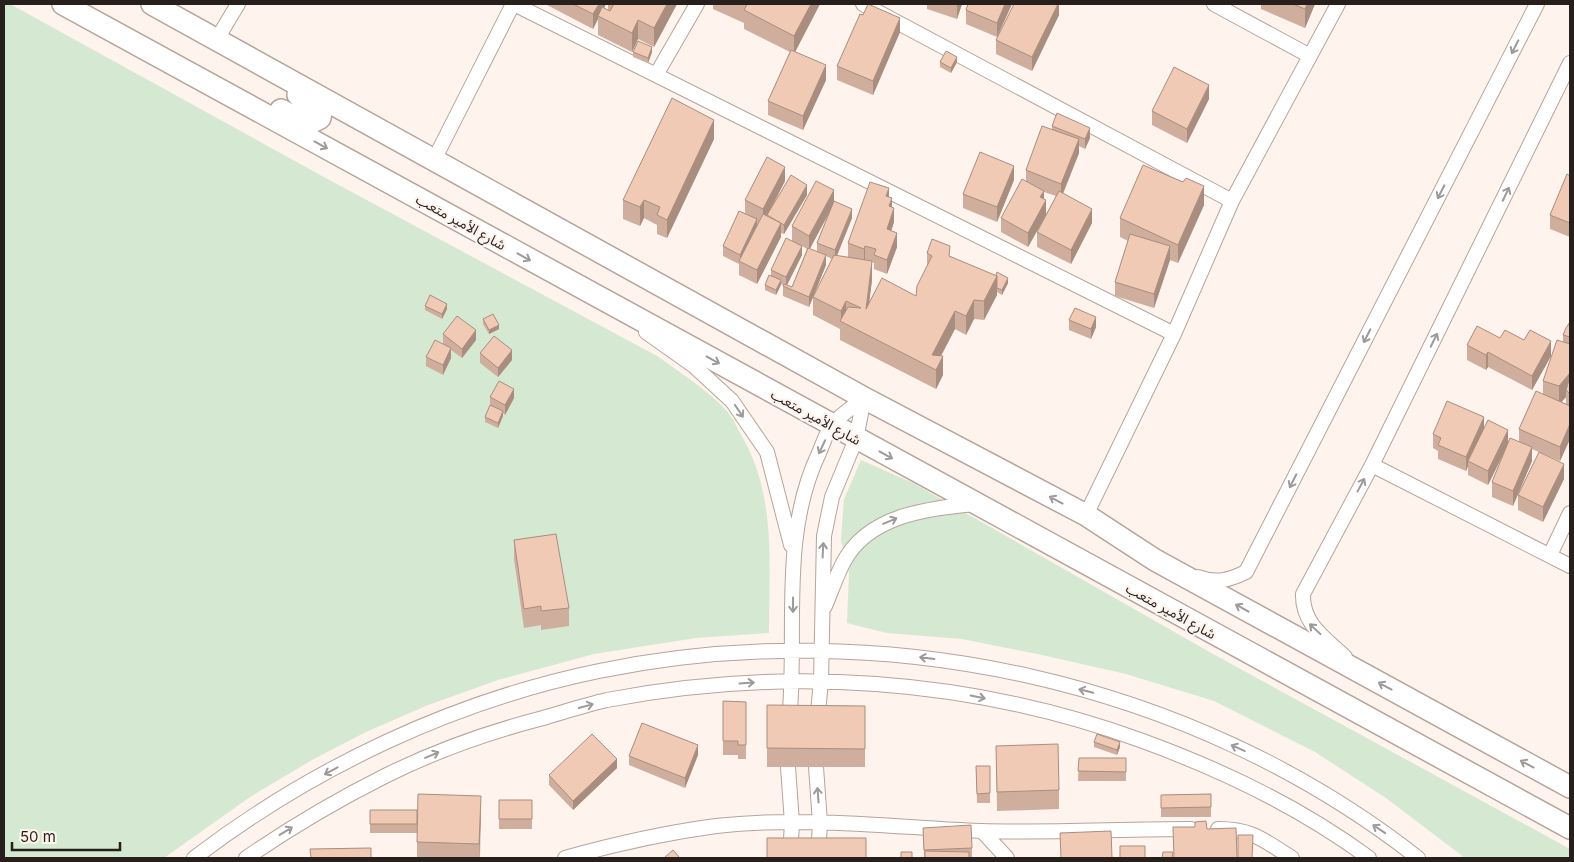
<svg xmlns="http://www.w3.org/2000/svg" width="1574" height="862" font-family="Inter,'Noto Sans Arabic',sans-serif">
	<rect width="100%" height="100%" fill="#fef3ed"/>
	<!-- green -->
	<path fill="#d5e8d1" d="M4 4H10L322 176 657 356C681 373 706 389 726 410 732 416 736 426 740 433 777 494 769 565 769 633L696 638 594 654 498 680 428 705 366 732 312 760 250 797 164 858H4Z
		M861 460 913 483 1213 654 1570 849V858H1465L1386 798 1315 752 1214 701 1126 674 1042 655 962 639 887 633 847 623 849 573 841 540 844 499Z"/>
	<g fill="none" stroke-linecap="round" stroke-linejoin="round">
		<!-- street casing -->
		<g stroke="#b6a49b" stroke-width="16">
			<path id="street" d="M514 4 1174 334
				M863 4 1232 201
				M1214 4 1310 56
				M217 39 238 4
				M656 75 697 4
				M434 160 513 4
				M646 332 694 366 732 401 767 452 791 545
				M1372 465 1570 566
				M1086 515 1174 334 1232 201 1338 4
				M1550 555 1570 513
				M1198 577C1217 584 1229 580 1246 572L1537 4
				M825 606C831 592 836 577 843 563 868 515 926 509 974 504
				M1345 657C1325 638 1302 624 1303 594L1372 465 1570 63
				M789 723C798 633 779 537 819 453 823 444 826 433 832 425 840 415 854 406 864 398
				M817 723 821 681 824 536 832 497 856 439 864 398
				M788 767 792 823 790 856
				M816 767 820 823 818 856
				M1218 829C1253 829 1263 840 1292 858
				M982 831 1007 858
				M194 858C312 768 453 701 599 671 881 613 1191 680 1418 858
				M246 858C290 828 337 800 385 776 435 751 489 732 543 718 564 712 585 705 607 700 785 666 969 678 1140 740 1220 769 1300 807 1369 858
				M565 858C615 844 664 833 716 826 804 816 892 827 980 831 1050 833 1121 829 1191 829"/>
		</g>
		<!-- primary casing -->
		<g stroke="#b6a49b" stroke-width="24">
			<path id="primary" d="M63 4 1570 828
				M152 4 864 398 1086 515 1155 560 1570 787
				M281 110 298 119 312 122 320 118 321 113 298 95"/>
		</g>
		<!-- street -->
		<use href="#street" stroke="#fff" stroke-width="14"/>
		<!-- primary -->
		<use href="#primary" stroke="#fff" stroke-width="21"/>
	</g>
	<!-- wall -->
	<path fill="#cfae9d" fill-rule="evenodd" d="M547 4H606L604 8 608 10V4H677L654 47 638 39 632 52 598 35V19L593 29 547 5Z
		M713 4H820L795 52 826 80 803 130 768 115V101L790 52 744 29V23L713 9Z
		M927 4H962L957 19 927 9Z
		M1012 4 997 37 966 24V10Z
		M1059 4V15L1032 71 996 54V40Z
		M1261 4H1315L1305 28 1261 9Z
		M863 15 900 32 873 95 837 80V66Z
		M633 52H652L648 63 633 57Z
		M940 62H957L951 73 940 67Z
		M1209 99 1187 143 1152 125V111Z
		M1052 126 1090 138 1085 149 1079 146V153L1063 194 1092 223 1071 264 1037 247V232L1056 196 1044 192V199L1046 215 1028 247 1001 232V218L1026 181V170L1052 130Z
		M714 139 667 238 657 234V225L644 218 640 226 623 219V200Z
		M1570 176V237L1550 229V215Z
		M1014 180 997 222 963 208V194Z
		M785 181 770 211 807 195 784 234 781 233V237L757 284 739 275V264L723 256V246L745 213V200Z
		M889 197 894 222 891 231 897 247 887 274 874 269V263L872 262V280L869 302 916 296 927 267V253L950 256 1008 283 1002 295 997 292V295L984 320 974 319 966 335 955 329 941 356 943 375 936 389 840 340V329L813 315V297L832 259 826 256V265L809 307 783 296V285L781 284 776 295 765 290V285L771 276V270L792 241V226L834 201 852 218 837 256 848 257V243ZM829 212 817 243V252L810 249ZM802 246 807 249 792 287 787 285 802 255Z
		M1204 205 1178 263 1170 260 1154 308 1115 296V282L1128 241 1120 237V218Z
		M425 306 447 309 442 319 425 310Z
		M483 319 499 329 489 334 483 324Z
		M1069 320 1096 327 1091 339 1069 330Z
		M1570 322V439L1560 461 1532 449V461L1513 506 1492 497V482L1504 453 1488 485 1468 475V466L1466 471 1438 459V451L1433 448V434L1484 429 1508 443 1519 441V429L1543 394V381L1563 342V335ZM1566 397V404L1561 402Z
		M443 334 476 340 462 358 451 350V358L443 375 426 366V357L443 344Z
		M1500 338 1524 340 1551 356 1532 390 1488 367 1486 370 1467 360V345Z
		M480 353 512 360 498 377 480 363Z
		M490 397 514 398 505 415 503 413V416L498 428 485 422V417L490 405Z
		M1564 479 1543 522 1518 510V495Z
		M514 540 569 608V626L541 630V625L524 628 514 559Z
		M723 701 746 702V759H738V755H723Z
		M767 705 865 706V767H767Z
		M1094 742 1120 747 1117 755 1094 747Z
		M996 746 1059 790V809L997 811Z
		M698 755 685 788 629 765V756Z
		M1079 758H1126V781H1078Z
		M976 766H990V803H977Z
		M617 768 573 810 549 785V775Z
		M1211 794V817H1161V795Z
		M499 800H532V829H499Z
		M370 810H417V833H370Z
		M481 815 480 858H417V842Z
		M923 828 972 848V858H924Z"/>
	<!-- shaded-wall -->
	<path fill="#a98d7f" d="M599 4H606L600 17 598 16V19L593 29V14Z
		M667 4H677L654 47V28Z
		M811 4H820L794 54V36Z
		M957 4H962L957 19Z
		M1005 4H1012L997 37V23Z
		M1058 4H1059V15L1032 71V57Z
		M1307 4H1315L1305 28V9Z
		M900 18V32L873 95V81Z
		M638 20V39L632 52V33Z
		M652 47V52L648 63V58Z
		M957 57V62L951 73V68Z
		M826 65V80L803 130V116Z
		M1209 85V99L1187 143V129Z
		M714 120V139L667 238V220Z
		M1090 128V138L1085 149V139Z
		M1079 139V153L1061 198V184Z
		M1014 166V180L997 222V207Z
		M785 167V181L763 223V209Z
		M807 185V195L784 234V225Z
		M1204 186V205L1178 263V245Z
		M889 188V203L886 196Z
		M834 190V204L809 250V236Z
		M1044 191V204L1046 200V215L1028 247V233L1040 197Z
		M892 198V212L889 206Z
		M644 200V218L640 226V207Z
		M894 208V222L887 244V229Z
		M852 209V218L835 260V250Z
		M1092 209V223L1071 264V250Z
		M757 219V229L740 261V255Z
		M781 223V237L757 284V270Z
		M897 233V247L887 274V260Z
		M802 246V255L786 287V277Z
		M865 246V260L864 263V249Z
		M1170 246V260L1154 308V294Z
		M826 255V265L809 307V297Z
		M872 261V280L866 328V309Z
		M997 276V295L984 320V301Z
		M1008 278V283L1002 295V290Z
		M781 280V285L776 295V290Z
		M974 300V319L966 335V316Z
		M846 301V319L841 321V311Z
		M447 304V309L442 319V314Z
		M955 311V329L934 369 932 355Z
		M1096 317V327L1091 339V329Z
		M499 325V329L489 334V330Z
		M476 330V340L462 358V349Z
		M1551 341V356L1532 390V376Z
		M451 348V358L443 375V365Z
		M512 350V360L498 377V368Z
		M1488 352V367L1486 370V355Z
		M943 356V375L936 389V370Z
		M1570 373V392L1566 390V397L1559 405V386Z
		M514 389V398L505 415V405Z
		M503 411V416L498 428V423Z
		M1484 417V431L1468 461V466L1466 471V457Z
		M1570 424V439L1560 461V447Z
		M1508 430V444L1488 485V471Z
		M1532 447V461L1513 506V491Z
		M1564 464V479L1543 522V507Z
		M1120 742V747L1117 755V750Z
		M698 745V755L685 788V778Z
		M617 759V768L573 810V801Z
		M481 796V815L479 858V844Z"/>
	<!-- building -->
	<path fill="#f1cab6" stroke="#a98d7f" d="M573 4H599L593 14Z
		M614 4H667L654 28 638 20 632 33 598 16 602 7 610 11Z
		M743 4H811L794 36 744 10 747 5Z
		M868 4 900 18 873 81 837 66 860 14 863 15Z
		M968 4H1005L997 23 966 10Z
		M1014 4H1058L1032 57 996 40Z
		M1293 4H1307L1305 9Z
		M638 41 652 47 648 58 633 52Z
		M791 50 826 65 803 116 768 101Z
		M946 51 957 57 951 68 940 62Z
		M1174 67 1209 85 1187 129 1152 111Z
		M672 98 714 120 667 220 657 215 660 207 644 200 640 207 623 200Z
		M1057 113 1090 128 1085 139 1052 126Z
		M1042 126 1079 139 1061 184 1026 170Z
		M980 152 1014 166 997 207 963 194Z
		M767 157 785 167 763 209 745 200Z
		M1143 165 1183 182 1186 178 1204 186 1178 245 1120 218Z
		M1567 174 1570 176V223L1550 215Z
		M791 175 807 185 784 225 767 215Z
		M1022 179 1044 191 1040 197 1046 200 1028 233 1001 218Z
		M816 181 834 190 809 236 792 226Z
		M870 182 889 188 886 196 892 198 889 206 894 208 887 229 897 233 887 260 874 255 876 249 865 246 864 249 848 243Z
		M1059 191 1092 209 1071 250 1037 232Z
		M834 201 852 209 835 250 817 243Z
		M739 211 757 219 740 255 723 246Z
		M763 214 781 223 757 270 739 261Z
		M1130 234 1170 246 1154 294 1115 282Z
		M786 238 802 246 786 277 771 270Z
		M932 239 950 246 949 256 997 276 984 301 974 300 966 316 955 311 932 355 943 356 936 370 840 321 848 307 861 308 846 301 841 311 813 297 834 255 872 261 866 309 882 278 916 296 917 286 932 256 927 253Z
		M808 248 826 255 809 297 783 286 784 284 792 287Z
		M997 272 1008 278 1002 290 997 288V276L996 275Z
		M769 275 781 280 776 290 765 285Z
		M430 295 447 304 442 314 425 306Z
		M1075 308 1096 317 1091 329 1069 320Z
		M493 314 499 325 489 330 483 319Z
		M457 316 476 330 462 349 443 334Z
		M1570 322V337L1563 335 1566 328Z
		M1477 326 1500 338 1505 330 1524 340 1530 330 1551 341 1532 376 1488 352 1486 355 1467 345Z
		M494 336 512 350 498 368 480 353Z
		M435 340 451 348 443 365 426 357Z
		M1557 340 1570 344V373L1559 386 1543 381Z
		M1570 377V394L1566 390Z
		M499 381 514 389 505 405 490 397Z
		M1536 391 1570 406V424L1560 447 1519 429Z
		M1447 401 1484 417 1466 457 1438 445 1441 438 1433 434Z
		M490 405 503 411 498 423 485 417Z
		M1488 420 1508 430 1488 471 1468 461Z
		M1510 438 1532 447 1513 491 1492 482Z
		M1539 452 1564 464 1543 507 1518 495Z
		M556 534 569 608 541 611V606L524 609 514 540Z
		M723 701 746 702V745H738V741H723Z
		M767 705 865 706V749L767 748Z
		M642 723 698 745 685 778 629 756Z
		M592 734 617 759 573 801 549 775Z
		M1097 734 1120 742 1117 750 1094 742Z
		M1058 744 1059 790 997 792 996 746Z
		M1079 758H1126V772L1078 771Z
		M976 766H990V793L977 794Z
		M418 794 481 796 479 844 417 842Z
		M1211 794V807L1161 808V795Z
		M499 800H532V819H499Z
		M370 810H417V824H370Z
		M1206 821 1207 829 1236 828 1237 858H1174L1173 827H1195V822Z
		M971 825 972 848 924 850 923 828Z
		M1111 831 1112 858H1061L1060 833Z
		M1238 835H1253L1252 858H1238Z
		M767 838H866V858H767Z
		M1120 846H1145V858H1120Z
		M371 848V858H311L310 849Z
		M673 850 680 858H664Z
		M925 851 969 852V858H925Z
		M901 852H912V858H901Z
		M1163 852H1173L1172 858H1162Z"/>
	<!-- one-way arrows -->
	<defs><path id="oneway-shaft" d="M-6 0H5M1.5-3L5.5 0L1.5 3" fill="none" stroke-width="1.6" stroke-linecap="round" stroke-linejoin="round" transform="scale(1.25)"/></defs>
	<g stroke="#9d9a99">
		<use href="#oneway-shaft" transform="translate(1515 47) rotate(117)"/>
		<use href="#oneway-shaft" transform="translate(321 145) rotate(29)"/>
		<use href="#oneway-shaft" transform="translate(1441 192) rotate(117)"/>
		<use href="#oneway-shaft" transform="translate(1506 194) rotate(-64)"/>
		<use href="#oneway-shaft" transform="translate(524 257) rotate(29)"/>
		<use href="#oneway-shaft" transform="translate(1367 336) rotate(117)"/>
		<use href="#oneway-shaft" transform="translate(1434 340) rotate(-64)"/>
		<use href="#oneway-shaft" transform="translate(713 360) rotate(29)"/>
		<use href="#oneway-shaft" transform="translate(739 411) rotate(56)"/>
		<use href="#oneway-shaft" transform="translate(822 447) rotate(115)"/>
		<use href="#oneway-shaft" transform="translate(886 455) rotate(29)"/>
		<use href="#oneway-shaft" transform="translate(1293 481) rotate(117)"/>
		<use href="#oneway-shaft" transform="translate(1361 485) rotate(-62)"/>
		<use href="#oneway-shaft" transform="translate(1056 500) rotate(-152)"/>
		<use href="#oneway-shaft" transform="translate(890 521) rotate(-23)"/>
		<use href="#oneway-shaft" transform="translate(823 550) rotate(-87)"/>
		<use href="#oneway-shaft" transform="translate(793 605) rotate(90)"/>
		<use href="#oneway-shaft" transform="translate(1242 608) rotate(-151)"/>
		<use href="#oneway-shaft" transform="translate(1315 629) rotate(-137)"/>
		<use href="#oneway-shaft" transform="translate(927 658) rotate(-173)"/>
		<use href="#oneway-shaft" transform="translate(747 683) rotate(-4)"/>
		<use href="#oneway-shaft" transform="translate(1385 686) rotate(-152)"/>
		<use href="#oneway-shaft" transform="translate(1086 691) rotate(-166)"/>
		<use href="#oneway-shaft" transform="translate(978 697) rotate(12)"/>
		<use href="#oneway-shaft" transform="translate(586 706) rotate(-15)"/>
		<use href="#oneway-shaft" transform="translate(1238 748) rotate(-156)"/>
		<use href="#oneway-shaft" transform="translate(432 755) rotate(-23)"/>
		<use href="#oneway-shaft" transform="translate(1527 764) rotate(-152)"/>
		<use href="#oneway-shaft" transform="translate(331 771) rotate(152)"/>
		<use href="#oneway-shaft" transform="translate(818 795) rotate(-94)"/>
		<use href="#oneway-shaft" transform="translate(1379 829) rotate(-146)"/>
		<use href="#oneway-shaft" transform="translate(286 831) rotate(-31)"/>
	</g>
	<g text-anchor="middle" stroke-width="4.5" stroke-linejoin="round" paint-order="stroke">
		<!-- street labels -->
		<g font-size="14" fill="#261f1c" stroke="#fef3ed">
			<text transform="translate(461 222) rotate(29)" y="5">شارع الأمير متعب</text>
			<text transform="translate(816 417) rotate(29)" y="5">شارع الأمير متعب</text>
			<text transform="translate(1171 611) rotate(29)" y="5">شارع الأمير متعب</text>
		</g>
	</g>
	<!-- border -->
	<rect width="1574" height="862" fill="none" stroke="#261f1c" stroke-width="10"/>
	<!-- scale -->
	<path d="M12 842v8h108v-8" fill="none" stroke="#261f1c" stroke-width="2.5"/>
	<text x="20" y="842" font-size="15" fill="#261f1c" stroke="#fef3ed" stroke-width="4" paint-order="stroke">50 m</text>
</svg>
